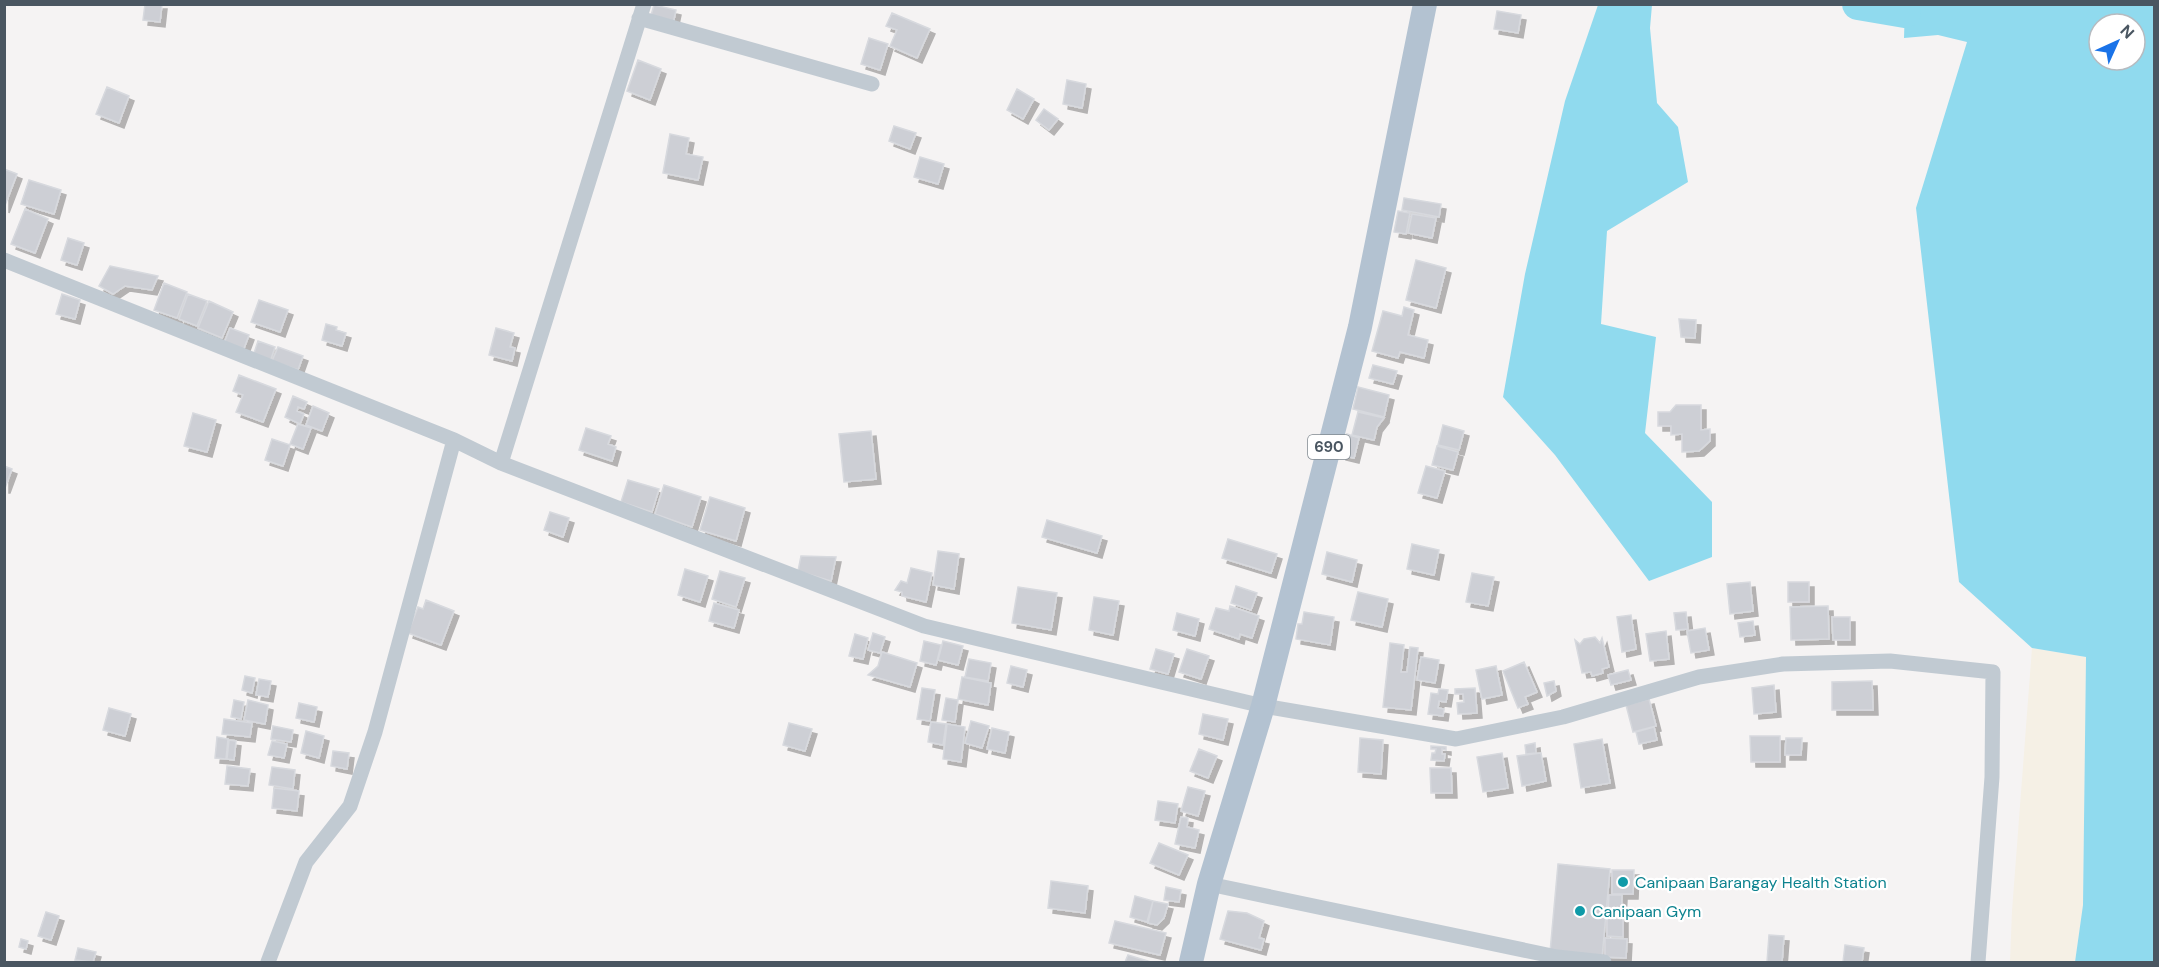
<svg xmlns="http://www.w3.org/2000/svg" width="2159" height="967" font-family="'DM Sans',sans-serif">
	<defs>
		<filter id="shadow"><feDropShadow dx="5" dy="5" stdDeviation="0" flood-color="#0004"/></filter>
	</defs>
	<rect width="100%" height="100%" fill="#f5f3f3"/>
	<!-- sand -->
	<path fill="#f5f0e5" d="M2032 648 2086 657 2083 905 2075 962H2010L2012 911Z"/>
	<!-- water -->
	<path fill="#90daee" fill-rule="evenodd" d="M1598 5H1652L1650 28 1657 103 1678 127 1688 182 1607 231 1601 324 1656 337 1645 433 1712 502V557L1649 581 1555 455 1503 397 1525 274 1565 101Z
		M1905 5H2154V962H2075L2083 905 2086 657 2032 648 1959 582 1916 208 1967 42 1938 35 1904 38ZM2099 24H2135V60H2099Z"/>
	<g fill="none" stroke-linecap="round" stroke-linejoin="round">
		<!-- river -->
		<path stroke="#90daee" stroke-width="32" d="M1858 4 1905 12"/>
	</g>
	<!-- building -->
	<path fill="#cdcfd5" stroke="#d7d9de" stroke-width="1.5" filter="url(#shadow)" d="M145 4H162L160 22 143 20Z
		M654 5 676 10 673 24 650 19Z
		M1497 11 1521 15 1518 33 1494 29Z
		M892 13 930 29 917 58 890 46 897 30 886 26Z
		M869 38 888 44 880 70 861 64Z
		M638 60 661 69 650 100 627 91Z
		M1067 80 1086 84 1082 108 1063 104Z
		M107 87 129 96 119 123 96 114Z
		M1017 89 1034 99 1023 119 1007 110Z
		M1044 109 1058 119 1049 130 1036 120Z
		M894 126 916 133 910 149 889 141Z
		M670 134 689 138 686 154 703 157 698 180 663 173Z
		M920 157 944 164 938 184 914 177Z
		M4 169 17 174 4 208Z
		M29 180 61 190 54 214 21 204Z
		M1404 198 1441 204 1439 217 1402 210Z
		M25 209 48 219 35 253 11 244Z
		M1398 211 1410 213 1406 234 1394 232Z
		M1412 214 1436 218 1432 238 1408 233Z
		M68 238 84 243 77 265 61 260Z
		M1416 260 1446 268 1436 308 1406 300Z
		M110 266 158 276 152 290 125 286 113 294 99 286Z
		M164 283 187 292 177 318 154 310Z
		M62 294 80 300 75 319 56 314Z
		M188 294 207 301 197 326 179 319Z
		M259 300 288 310 280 332 251 322Z
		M209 301 233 312 222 338 198 328Z
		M1404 307 1414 310 1408 335 1428 340 1424 358 1400 352 1398 358 1372 351 1383 311 1402 316Z
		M1679 319 1696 320 1695 338 1681 337Z
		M326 324 337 327 336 330 346 333 342 346 322 340Z
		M230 328 249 335 243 351 224 343Z
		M496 328 514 333 510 347 515 348 512 361 489 355Z
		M258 341 275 347 270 362 253 356Z
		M278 347 303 356 298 370 272 361Z
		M1373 365 1397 371 1393 384 1369 378Z
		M239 375 276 389 263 422 236 412 243 395 233 391Z
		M1358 387 1389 395 1384 417 1353 409Z
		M293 396 307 402 304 409 298 407 297 411 304 414 300 424 285 417Z
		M1676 405H1701V430L1710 429V441L1699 451 1682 452V434L1671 435V426H1658V412H1670Z
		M313 406 329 413 322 431 306 425Z
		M1358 412 1384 418 1377 427 1374 440 1352 435Z
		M193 413 216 420 207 452 184 446Z
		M298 424 311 428 303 449 290 444Z
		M1443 425 1464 431 1459 450 1438 445Z
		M586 428 611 436 608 444 616 447 612 461 579 450Z
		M871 431 876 479 844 482 839 434Z
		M1347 434 1359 438 1354 458 1341 455Z
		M272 439 290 445 283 466 265 460Z
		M1437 446 1458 452 1453 470 1432 465Z
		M4 466 12 469 5 488H4Z
		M1426 466 1445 471 1437 498 1418 493Z
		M628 480 659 489 652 512 621 502Z
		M664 485 701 497 692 527 655 514Z
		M710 497 745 508 736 541 700 530Z
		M550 512 569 518 563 537 544 530Z
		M1047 520 1102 536 1097 553 1042 537Z
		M1228 539 1277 554 1271 573 1222 558Z
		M1412 544 1439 550 1434 575 1407 569Z
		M938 551 959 554 954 589 933 585Z
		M1327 552 1357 560 1352 582 1322 574Z
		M801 556 836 557 831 581 798 571Z
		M911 568 932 573 926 602 902 596V592L895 590 901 581 907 583Z
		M685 569 708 576 700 602 678 595Z
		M720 571 745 578 736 607 712 599Z
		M1472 573 1494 577 1488 606 1466 602Z
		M1750 582 1753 611 1730 614 1727 584Z
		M1788 582H1809V602H1788Z
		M1236 586 1257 593 1251 610 1231 603Z
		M1018 587 1057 593 1051 630 1012 623Z
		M1358 592 1388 599 1382 627 1351 620Z
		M1094 597 1119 601 1113 635 1089 630Z
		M426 600 454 611 441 645 408 633 418 607 423 609Z
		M714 603 739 610 734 628 709 621Z
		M1230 606 1259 616 1252 638 1240 634 1239 639 1209 629 1216 608 1229 611Z
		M1828 606 1829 639 1791 640 1790 607Z
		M1304 612 1334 617 1330 645 1296 639 1298 624H1302Z
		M1686 612 1688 629 1676 630 1674 613Z
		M1177 613 1199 619 1195 636 1173 630Z
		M1631 615 1636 649 1622 652 1617 617Z
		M1832 617H1850V640H1833Z
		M1753 621 1755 635 1740 637 1738 623Z
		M1705 628 1709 650 1691 653 1687 631Z
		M1666 631 1669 659 1650 661 1646 634Z
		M873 633 885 637 880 653 868 650Z
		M855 634 868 638 863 659 849 656Z
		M1595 637 1600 643 1602 638 1609 667 1602 669 1603 673 1592 676 1591 672 1582 673 1575 640 1580 644 1584 639Z
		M924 641 941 645 936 665 920 661Z
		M943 641 963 646 958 665 938 660Z
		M1390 643 1404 645 1401 672H1407L1410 647 1418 648 1411 710 1383 707Z
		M1156 649 1174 654 1168 674 1150 669Z
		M1187 649 1209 656 1201 679 1179 672Z
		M882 652 917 663 910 687 868 675 878 666Z
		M1421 657 1439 660 1435 683 1417 680Z
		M969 659 991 663 988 681 965 677Z
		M1524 662 1537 692 1525 697 1528 704 1518 708 1503 671Z
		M1011 666 1027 670 1023 687 1007 683Z
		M1496 666 1502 695 1482 699 1476 670Z
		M1628 670 1631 680 1611 685 1608 675Z
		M245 676 255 678 252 693 242 690Z
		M962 677 991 683 988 705 958 699Z
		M259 679 271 681 268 697 256 695Z
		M1554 681 1556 691 1547 696 1544 683Z
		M1872 681 1873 710H1832V682Z
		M1774 685 1776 712 1754 714 1752 688Z
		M922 688 935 690 930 721 917 719Z
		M1475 688 1477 713 1458 714 1457 703 1464 702 1463 694H1455V689Z
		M1439 689 1448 690 1446 702 1439 701 1438 708 1444 709 1443 716 1428 714 1431 693 1438 694Z
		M946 698 958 700 955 722 942 720Z
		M1649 699 1656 726 1633 732 1626 705Z
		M234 700 244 702 241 719 231 717Z
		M248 700 268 705 265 724 244 720Z
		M299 703 317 707 314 722 296 718Z
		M109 708 131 714 125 736 103 730Z
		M1203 714 1228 719 1223 740 1199 734Z
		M224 719 252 723 250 737 222 734Z
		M971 721 989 726 982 748 965 743Z
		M931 722 946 724 943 745 928 742Z
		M789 723 812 729 805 751 783 745Z
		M947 724 965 727 961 762 943 759Z
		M273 726 293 730 291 742 271 739Z
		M1654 727 1657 740 1639 744 1636 732Z
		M992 728 1009 732 1005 753 987 749Z
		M306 731 324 736 319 758 301 753Z
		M1750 736H1780V762H1751Z
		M217 737 228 739 226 759 215 758Z
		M1360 738 1383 740 1381 774 1358 772Z
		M1786 738H1802L1801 755H1785Z
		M1602 739 1610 783 1581 788 1574 744Z
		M229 740 236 741 234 760 227 759Z
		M272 741 287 744 284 758 268 755Z
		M1535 743 1536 753 1526 754 1525 745Z
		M1431 746 1446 747V750L1442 749V754H1445L1444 761 1431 760 1432 753H1435L1436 749H1431Z
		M1199 749 1217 756 1208 778 1190 771Z
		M333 751 349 753 347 769 331 766Z
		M1502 753 1508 788 1483 792 1477 757Z
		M1541 753 1546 781 1522 786 1517 756Z
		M227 766 250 769 248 786 225 784Z
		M272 767 295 770 293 789 269 785Z
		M1430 768H1451L1452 793H1431Z
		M1188 787 1205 791 1198 816 1181 811Z
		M274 788 299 791 297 811 272 808Z
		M1158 801 1178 804 1175 823 1155 820Z
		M1181 817 1188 818 1187 827 1199 830 1195 848 1175 844Z
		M1159 843 1188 855 1179 875 1150 863Z
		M1558 864 1610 869 1602 958 1550 952Z
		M1612 870H1634L1633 894H1612Z
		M1051 881 1088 886 1085 913 1048 908Z
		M1166 887 1181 890 1179 902 1164 900Z
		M1609 895H1622L1621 915H1608Z
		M1135 896 1153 901 1147 922 1130 917Z
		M1153 901 1168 904 1164 918 1157 925 1148 923Z
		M1228 911 1247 913 1264 921 1259 938 1264 939 1261 950 1220 939Z
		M46 912 59 916 51 940 38 936Z
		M1607 916 1623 917V937L1607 936Z
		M1115 921 1166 933 1160 955 1109 943Z
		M1769 935 1784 936 1782 962H1767Z
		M1605 938 1627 939 1626 958 1605 957Z
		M21 939 28 941 26 949 19 947Z
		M1845 945 1864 948 1862 962H1843Z
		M78 948 96 952 93 962 75 960Z
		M1128 955 1151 962H1125Z"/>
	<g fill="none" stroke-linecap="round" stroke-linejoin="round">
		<!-- street -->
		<path stroke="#c1cad2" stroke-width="15" d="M639 18 872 84
			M4 260 454 440 501 463 924 626 1263 706 1456 739 1563 717 1699 677 1783 664 1890 661 1993 672 1992 777 1978 962
			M501 463 644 4
			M1209 884 1557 957 1604 962
			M268 962 306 862 350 806 375 732 454 440"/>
		<!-- primary -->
		<path stroke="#b3c2d1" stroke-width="24" d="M1191 962 1209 884 1263 706 1360 327 1425 4"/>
	</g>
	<!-- markers -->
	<g fill="#0f9aa8" stroke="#fff" stroke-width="2">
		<circle cx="1623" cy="882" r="6"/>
		<circle cx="1580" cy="911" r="6"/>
	</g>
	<g text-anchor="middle" stroke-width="4.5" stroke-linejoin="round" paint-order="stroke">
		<!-- shield labels -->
		<rect fill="#fff" stroke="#808990" stroke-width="1.5" x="1308" y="435" width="42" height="24" rx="4.5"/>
		<g font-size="15" font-weight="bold" fill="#4a5661">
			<text x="1329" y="452">690</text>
		</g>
		<!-- culture labels -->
		<g font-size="16" fill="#0d838f" stroke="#fff" text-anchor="start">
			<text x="1635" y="888">Canipaan Barangay Health Station</text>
			<text x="1592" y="917">Canipaan Gym</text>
		</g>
	</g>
	<!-- border -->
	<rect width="2159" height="967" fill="none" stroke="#4a5661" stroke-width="12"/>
	<!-- north arrow -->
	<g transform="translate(2117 42) rotate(45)"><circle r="28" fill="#ffffff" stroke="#b7bbc0" stroke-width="1.5"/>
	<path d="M0-4.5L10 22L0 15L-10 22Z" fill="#1a73e8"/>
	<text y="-9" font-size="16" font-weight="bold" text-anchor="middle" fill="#4a5661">N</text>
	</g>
</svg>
